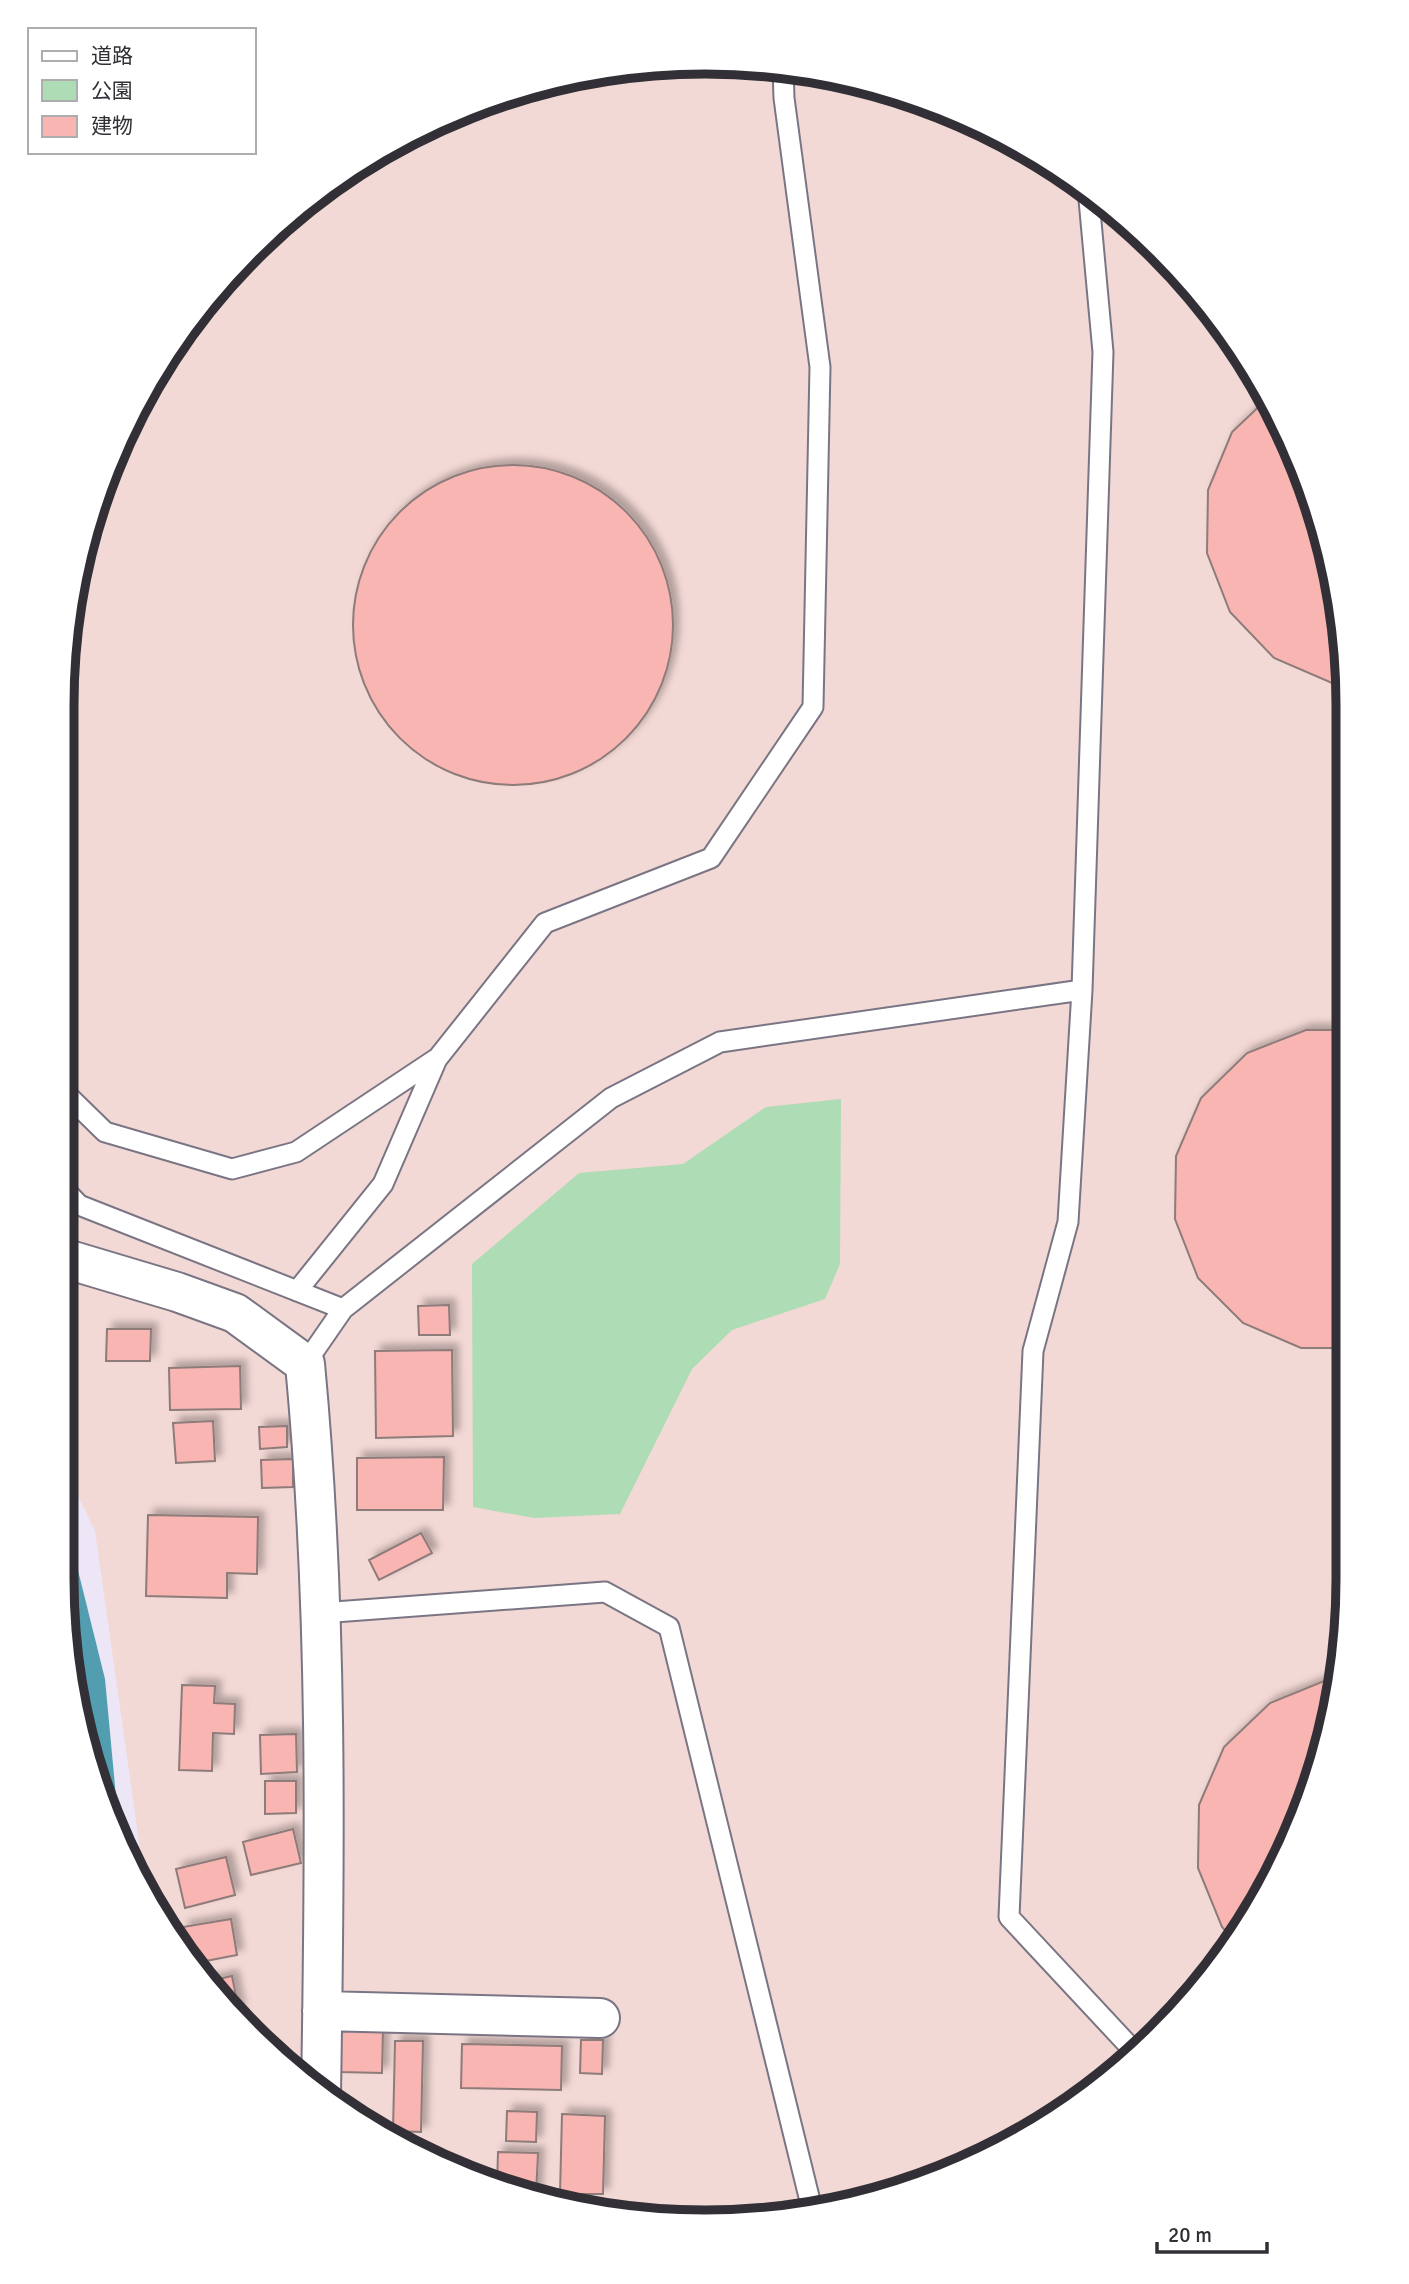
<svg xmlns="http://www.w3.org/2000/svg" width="1409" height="2284" font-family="Signika,'Noto Sans JP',sans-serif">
	<defs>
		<filter id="shadow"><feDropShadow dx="6" dy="-6" stdDeviation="3.5" flood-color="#0004"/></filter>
	</defs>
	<rect width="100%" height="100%" fill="#ece6f7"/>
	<!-- industrial -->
	<path fill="#f3d9d5" d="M746 63 871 83 989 127 1096 194 1188 281 1262 383 1314 498 1346 662 1342 1663 1299 1825 1215 1971 1062 2114 911 2189 704 2223 498 2189 313 2090 194 1971 144 1877 95 1531 62 1463 67 621 110 459 194 313 280 221 383 148 497 96 620 67Z"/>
	<!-- green -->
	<path fill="#addcb5" d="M841 1099 840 1264 825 1299 732 1330 692 1369 620 1514 534 1518 473 1507 472 1264 579 1173 683 1164 766 1107Z"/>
	<!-- water -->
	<path fill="#539db0" d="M62 1506 105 1679 119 1829 95 1786 61 1579Z"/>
	<!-- building -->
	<path fill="#f8b5b2" stroke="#8d7b7a" stroke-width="2" filter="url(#shadow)" d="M1268 398 1314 498 1346 662V683H1332L1274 658 1230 612 1207 553 1208 490 1232 432Z
		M353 625a160 160 0 1 1 320 0a160 160 0 1 1-320 0Z
		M1306 1030H1345L1344 1348H1301L1243 1323 1198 1278 1175 1219 1176 1156 1201 1098 1247 1053Z
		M449 1305 450 1335H419L418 1306Z
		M107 1329H151L150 1361H106Z
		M452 1350 453 1436 376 1438 375 1351Z
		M240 1366 241 1409 170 1410 169 1368Z
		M213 1421 215 1461 176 1463 173 1423Z
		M287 1426V1447L260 1449 259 1427Z
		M444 1457 443 1510H357V1458Z
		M293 1459V1487L262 1488 261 1460Z
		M148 1515 258 1517 257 1574 227 1573V1598L146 1596Z
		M421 1533 432 1553 379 1580 369 1560Z
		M1329 1679H1338L1299 1825 1233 1939 1222 1927 1198 1868 1199 1805 1224 1747 1270 1703Z
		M182 1685 215 1686 214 1703 235 1704 234 1734 213 1733 212 1771 179 1770Z
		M296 1734 297 1772 261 1774 260 1735Z
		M265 1781H296V1813L265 1814Z
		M293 1829 301 1863 251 1875 243 1842Z
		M226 1857 235 1895 185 1908 176 1869Z
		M231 1919 237 1955 190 1964 183 1927Z
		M232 1976 239 2011 235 2012 205 1982Z
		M341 2028 383 2029 382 2073 340 2072Z
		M581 2040H603L602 2074 580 2073Z
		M395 2041H423L421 2132 393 2131Z
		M462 2044 562 2046 561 2090 461 2088Z
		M507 2111 537 2112 536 2142 506 2141Z
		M562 2114 605 2116 603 2194H560Z
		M498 2152 538 2153 536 2195 497 2188Z"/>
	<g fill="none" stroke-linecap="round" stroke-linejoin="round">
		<!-- service casing -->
		<g stroke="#7a7584" stroke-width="23">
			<path id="service" d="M1088 189 1103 352 1082 990 1068 1222 1033 1351 1009 1917 1132 2049
				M64 1092 105 1132 232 1169 296 1152 436 1059
				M63 1188 79 1205 343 1309
				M297 1291 383 1184 437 1059 545 923 711 858 813 707 820 367 784 98 783 69
				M305 1364 343 1309 611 1098 720 1042 1082 990
				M321 1613 605 1592 669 1627 811 2205"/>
		</g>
		<!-- minor casing -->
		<g stroke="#7a7584" stroke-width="42">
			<path id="minor" d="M63 1258 177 1292 235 1313 305 1364C328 1607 325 1851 321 2094
				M322 2011 600 2018"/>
		</g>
		<!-- service -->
		<use href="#service" stroke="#fff" stroke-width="19"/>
		<!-- minor -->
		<use href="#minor" stroke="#fff" stroke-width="38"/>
	</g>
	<!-- crop -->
	<path d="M0 0H1409V2284H0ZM705 74H705A631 631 0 0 1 1336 705V1579A631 631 0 0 1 705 2210H705A631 631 0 0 1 74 1579V705A631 631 0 0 1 705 74Z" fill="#fff" fill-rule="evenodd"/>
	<path fill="none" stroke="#323036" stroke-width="9" d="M705 74H705A631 631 0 0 1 1336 705V1579A631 631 0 0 1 705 2210H705A631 631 0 0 1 74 1579V705A631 631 0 0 1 705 74Z"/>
	<!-- legend -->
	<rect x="28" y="28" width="228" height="126" fill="#ffffff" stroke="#adacaf" stroke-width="2"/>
	<rect x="42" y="51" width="35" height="10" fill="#ffffff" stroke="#adacaf" stroke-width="2"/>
	<text x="91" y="63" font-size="21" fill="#323036">道路</text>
	<rect x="42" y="80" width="35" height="21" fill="#addcb5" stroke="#adacaf" stroke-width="2"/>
	<text x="91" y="98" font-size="21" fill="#323036">公園</text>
	<rect x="42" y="116" width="35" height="21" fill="#f8b5b2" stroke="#adacaf" stroke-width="2"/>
	<text x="91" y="133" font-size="21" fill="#323036">建物</text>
	<!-- scale -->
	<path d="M1157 2242v10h110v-10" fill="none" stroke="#323036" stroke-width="3.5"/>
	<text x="1168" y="2242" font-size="21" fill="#323036" stroke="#ffffff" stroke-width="5" paint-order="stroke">20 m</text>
</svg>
